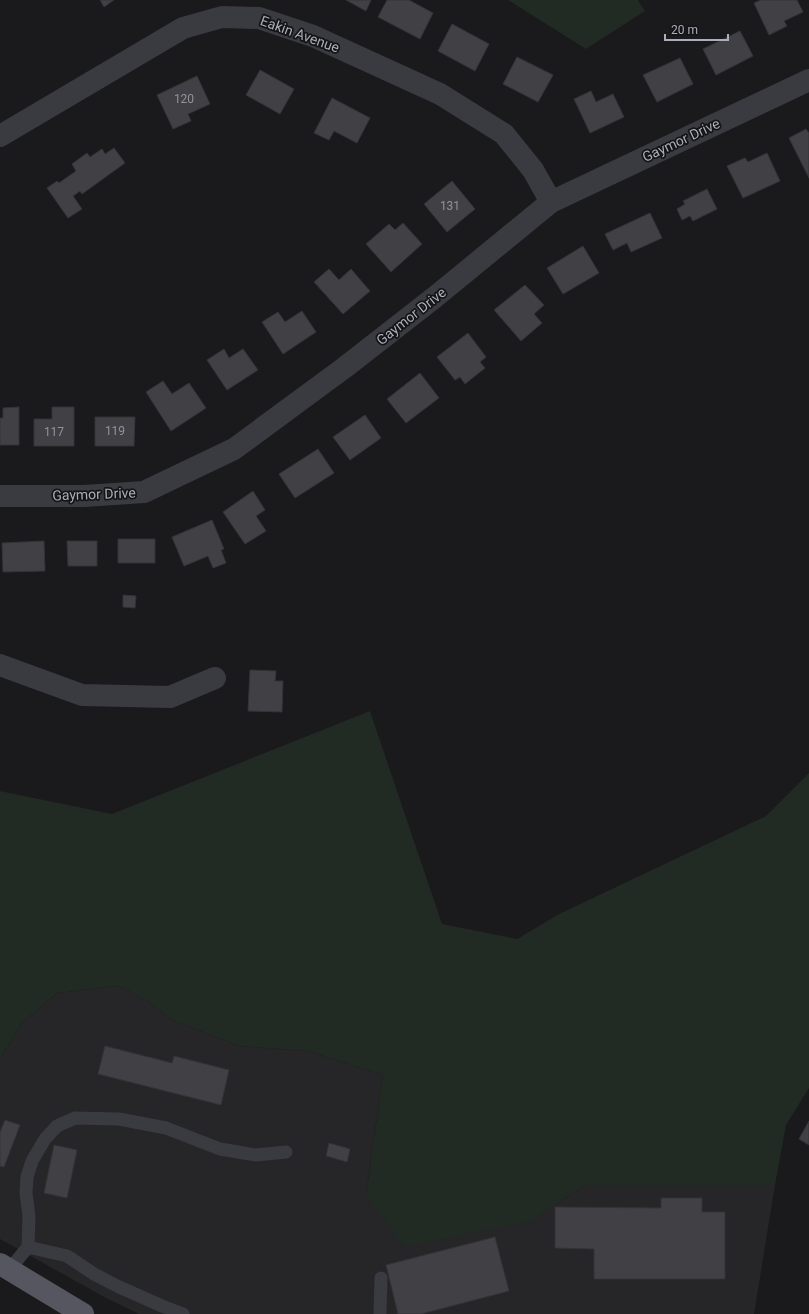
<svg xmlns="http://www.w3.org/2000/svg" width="809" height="1314" font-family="Roboto,sans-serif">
	<rect width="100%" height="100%" fill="#1a191b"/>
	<!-- built -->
	<path fill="#262528" d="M119 986 146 1000 170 1019 239 1046 308 1051 383 1075 366 1195 560 1201 586 1185H775L754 1314H139L106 1298 0 1239V1059L22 1023 57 993Z"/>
	<!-- green -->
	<path fill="#212a23" d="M508 0H638L645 11 586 49Z
		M370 711 442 924 517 939 559 914 766 816 809 773V1088L786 1125 775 1185H586L560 1201 534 1220 405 1247 366 1195 383 1075 308 1051 239 1046 170 1019 146 1000 119 986 57 993 22 1023 0 1059V791L112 814Z"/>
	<!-- building -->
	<path fill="#414145" stroke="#343337" d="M100 0H114L104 7Z
		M346 0H371L366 11Z
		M387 0H409L433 13 420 39 378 17Z
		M761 0H797L803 12 784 21 787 26 769 35 754 3Z
		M452 24 489 44 475 71 438 51Z
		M740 31 753 56 716 75 703 49Z
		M517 57 553 75 538 102 503 84Z
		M680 58 693 84 657 102 643 75Z
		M260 70 294 89 280 114 246 95Z
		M197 76 210 104 188 114 191 121 173 129 157 95Z
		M591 91 596 102 613 94 624 117 590 133 574 99Z
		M332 98 370 118 357 143 334 131 329 140 314 133Z
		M806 129 809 133V178L789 138Z
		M114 148 125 163 82 194 80 191 73 196 82 209 68 218 47 188 57 181 59 183 76 171 72 164 87 153 90 157 102 149 105 154Z
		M767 153 780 181 743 198 727 166 745 158 748 162Z
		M452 181 475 209 447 232 424 204Z
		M707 189 717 209 693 221 690 216 682 220 677 209 685 204 683 201Z
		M650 213 662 238 631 252 627 243 613 250 605 234Z
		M403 223 422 244 391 272 366 244 389 224 395 230Z
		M583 246 599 273 563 294 547 268Z
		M329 269 339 280 351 269 370 291 343 314 314 282Z
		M525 285 544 305 534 314 542 323 521 341 494 310Z
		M302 311 316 332 283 354 262 322 278 312 285 322Z
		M468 333 486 357 480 362 485 368 465 384 460 377 455 380 437 357Z
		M224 349 229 358 243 349 258 370 227 390 207 360Z
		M420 373 439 398 406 423 387 399Z
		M163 381 172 394 189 383 206 408 171 431 146 392Z
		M19 407V445H0V418H3V408Z
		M52 407H74V446H34V419H52Z
		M365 415 381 438 350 460 333 437Z
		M95 417H135L134 446H95Z
		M318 449 334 473 295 498 279 474Z
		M253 491 265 510 256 516 266 531 245 544 223 512Z
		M212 520 224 549 221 550 226 563 213 568 208 556 184 566 172 537Z
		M118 539H155V563H118Z
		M44 541 45 571 3 572 2 543Z
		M67 541H97V566H68Z
		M123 595 136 596 135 608 123 607Z
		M250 670 276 671 275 681H283L282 712 248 711Z
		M105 1046 172 1063 174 1056 229 1070 221 1105 98 1074Z
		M5 1120 20 1125 4 1167 0 1166V1132Z
		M809 1121V1145L799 1139Z
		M329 1143 350 1149 347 1162 326 1156Z
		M54 1145 77 1150 67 1198 44 1193Z
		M661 1198H702V1212H725V1279H594V1249L555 1248V1207L661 1208Z
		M495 1237 509 1291 421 1314H398L386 1265Z"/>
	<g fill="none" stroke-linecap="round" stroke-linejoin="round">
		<!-- lane -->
		<path stroke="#3a3a41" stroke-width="13" d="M28 1247 67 1256 94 1274 117 1286 162 1306 183 1314
			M9 1270 28 1247 29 1216 26 1193 27 1177 32 1161 45 1139 57 1126 75 1118 119 1119 166 1128 220 1149 256 1155 286 1152
			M380 1314 381 1278"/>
		<!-- street -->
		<path stroke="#3a3a41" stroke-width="22" d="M0 136 183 28 222 17 259 18 313 36 440 94 504 134 533 170 551 202
			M0 496H84L144 492 234 449 344 368 435 297 551 202 809 80
			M0 665 82 695 170 697 215 678"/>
		<!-- primary -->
		<path stroke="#565660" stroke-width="22" d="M0 1264 83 1314"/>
	</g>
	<g text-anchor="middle" stroke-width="3.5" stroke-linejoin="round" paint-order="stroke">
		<!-- number labels -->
		<g font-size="12" fill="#90939e">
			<text x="184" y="103">120</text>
			<text x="450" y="210">131</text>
			<text x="115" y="435">119</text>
			<text x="54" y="436">117</text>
		</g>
		<!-- street labels -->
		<g font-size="14" fill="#abaebb" stroke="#141416">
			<text transform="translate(300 34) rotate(20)" y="5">Eakin Avenue</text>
			<text transform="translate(681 140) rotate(-25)" y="5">Gaymor Drive</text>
			<text transform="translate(411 316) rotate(-38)" y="5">Gaymor Drive</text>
			<text transform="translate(94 494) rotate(-2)" y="5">Gaymor Drive</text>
		</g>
	</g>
	<!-- scale -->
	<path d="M665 34v6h63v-6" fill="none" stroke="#abaebb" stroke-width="2"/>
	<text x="671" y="34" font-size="12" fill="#abaebb" stroke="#141416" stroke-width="3" paint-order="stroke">20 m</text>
</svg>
